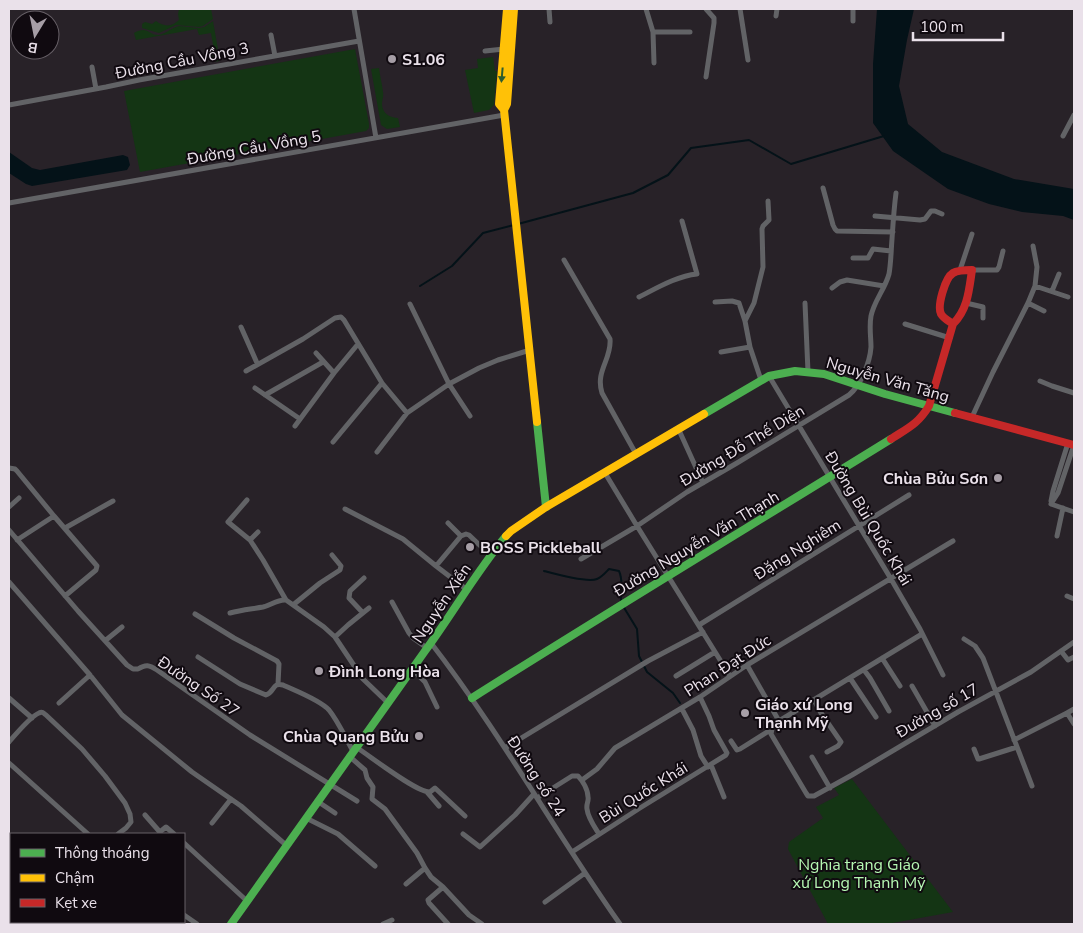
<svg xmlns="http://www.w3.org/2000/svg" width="1083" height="933" font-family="'Nunito Sans',sans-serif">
	<rect width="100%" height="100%" fill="#282228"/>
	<!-- green -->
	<path fill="#143514" d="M179 9H211L213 19 203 26 199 27 176 25 159 33 142 28V24L145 22 152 24 156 21C164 27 172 27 179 20L178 14Z
		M213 21 220 61 211 62 209 51 214 50 211 33 199 35 197 29 136 40 134 33C148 25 149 36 159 35 166 34 172 27 179 26L199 28 204 27Z
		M355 49 369 124V128L366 131 140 172 124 91Z
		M493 57 495 71H497L494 105 489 110 474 113 465 70 478 68 477 59Z
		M379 68C380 76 382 84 383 92 384 96 382 100 382 104 382 113 390 118 398 118L400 127 387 129 381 125 371 69Z
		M852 779 953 912 887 924H828L788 849 789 842 823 818 816 807 839 795 834 788Z"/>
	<!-- water -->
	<path fill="#041218" d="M877 9H914L907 40 899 86 908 124 942 152 1014 179 1074 189V220L1063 216 1022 212 989 204 948 189 893 151 873 123V64Z
		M9 152 32 168 40 170 123 155 128 157 130 165 127 170 32 186 26 184 9 173Z"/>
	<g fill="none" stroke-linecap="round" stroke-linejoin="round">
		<!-- stream -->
		<path stroke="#041218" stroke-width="2" d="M518 224 633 193 668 175 691 148 749 140 791 164 884 136
			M420 286 452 266 483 233 514 225
			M544 571C555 574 587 583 597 579 602 577 606 572 609 569L619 571C624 582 620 592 621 602
			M623 606 637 629 639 656 647 672 673 693 680 703"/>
		<!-- street -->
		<path stroke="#626366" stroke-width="5" d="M354 9 376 138
			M549 9 550 22
			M646 9 653 32 654 63
			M740 9 748 60
			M776 16 777 9
			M853 21V9
			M653 32H690
			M271 35 275 56
			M485 51 504 49
			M92 67 96 89
			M706 77 714 23V18L706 9
			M9 105 106 87 139 80 359 41
			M1063 136 1074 115
			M823 188 833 225 835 229 837 231 893 232
			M9 203 504 115
			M875 216 920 220 925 219 931 211H935L942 214
			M853 258H868L873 249 891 251
			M564 260 610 339C612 359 595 371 602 393L636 454
			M960 270 972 234
			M972 270H997L999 267 1003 251
			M1035 286 1068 297
			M832 288 840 282 847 280 884 286
			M1052 291 1059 274
			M639 297C657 288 677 276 697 274L682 221
			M715 302 732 301 739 303 745 321 750 347 761 380
			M805 303 808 372
			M966 303 983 307V318
			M1028 303 1044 311
			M410 304 449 384 470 416
			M745 321 754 303 763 267 762 229 763 226 769 220 768 201
			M905 324 950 338
			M241 327 257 363
			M721 352 750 347
			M316 353 334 373
			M246 371 303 339 335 318 341 317 344 320 382 383 407 413
			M769 376 891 579 920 629 943 675
			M1040 381 1052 386 1074 393
			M255 388 300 419
			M265 395 323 362
			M972 417 993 372 1028 303 1035 286 1037 267 1033 246
			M295 426 334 373 358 344
			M678 428 703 483
			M333 442 382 383
			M377 452 407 413 449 384 479 368 498 360 530 350
			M9 468 15 469 17 471 54 516 97 566 96 570 65 596
			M605 473 637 526 730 676
			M247 500 228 522 250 540 263 560 286 600 324 627 335 637 363 679 388 703
			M1051 501 1053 491 1068 443
			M1051 504 1058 493 1074 445
			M1051 504 1074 512
			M9 507 19 498
			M345 509 403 539 436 566 466 589
			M65 528 113 501
			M9 530 78 611 127 665 133 669H138C146 664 149 665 157 670L250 735 357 801
			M461 536 466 534 469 535 490 555
			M1057 536 1063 508
			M17 540 54 516
			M250 540 258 532
			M581 559 637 526 687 492 737 463 849 395C861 385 870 362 871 347 871 337 869 327 871 316 874 301 885 289 889 274 891 263 891 251 892 239 893 224 894 208 896 193
			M436 566 461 536 448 523
			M9 582 90 675 122 715 192 772 241 806 286 845
			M1067 596 1074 599
			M392 602 409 633 413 638 427 648
			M293 605 320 583 340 570 341 566 332 555
			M230 613C241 610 252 609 263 607 271 605 278 599 286 600
			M363 613 349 598 350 591 364 578
			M195 614 234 638 277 661 279 664 278 684
			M699 625 909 495
			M335 637 348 625 369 608
			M964 639 975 646 983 658 1032 786
			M106 640 122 627
			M431 643C500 732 555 832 620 924
			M1061 651 1068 660 1074 657
			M198 657 240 684 266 695C275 692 272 682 283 685 296 691 320 700 329 710 338 721 346 739 353 751
			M882 658 900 686
			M747 665 779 721
			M412 669 425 682 437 707
			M864 670 870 678 889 711
			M676 676 715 652
			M850 678 876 717
			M912 686 935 726
			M9 698 32 718
			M814 700 821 713 841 742 838 746 827 752
			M59 703 90 675
			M682 709 693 730 701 756 708 767
			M1067 713 1074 709
			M772 729 771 734 806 793 808 796H814L852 775 958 712 1031 672 1074 642
			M1014 740 1067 713 1074 724
			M731 741 737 750 740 749 772 729 774 725 779 721 922 634
			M9 742C15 735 31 716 39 713 43 711 43 713 46 715L82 749 105 776 125 803 130 814 131 822 126 828 118 834
			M356 747C370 756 417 793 430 792L435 788 465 816
			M505 748 648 661 703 632
			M974 749 978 759H979L1017 747
			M349 756 365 770 367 778 373 787 372 799 385 809 417 853 425 868 431 877 443 887 428 900 429 903 448 924
			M812 757 830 788
			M9 763 88 834
			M711 765 724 797
			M582 780 597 769 615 748 700 697 747 665 953 541
			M427 792 439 806
			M537 798 572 776H578C583 781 588 790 588 797 589 801 586 804 587 809 588 818 594 826 599 834
			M317 801 335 813
			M145 815 159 831H161L166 827 174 834
			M306 818 338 834 375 866
			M212 823 231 799
			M463 834 480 847 515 815 534 794
			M184 843 247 901
			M572 852 640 808 726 755 727 753 714 730 709 716 700 697
			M406 884 425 868
			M443 887 469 915 482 924
			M545 902 585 873
			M184 915 197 924
			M92 922 95 924
			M383 924 392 920"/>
		<!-- fast -->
		<path stroke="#4caf50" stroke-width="8" d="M704 414 769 376 795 371 824 374 885 394 955 413
			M537 422 546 507
			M472 698C611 610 752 525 891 439
			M231 924C295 833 360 742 425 651 453 613 476 572 506 536"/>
		<!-- slow -->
		<path stroke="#ffc107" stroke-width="8" d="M507 9 499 104 504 110 537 422
			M504 110 507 104 514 9
			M506 536 511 531 546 507 704 414"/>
		<!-- jam -->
		<path stroke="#c62828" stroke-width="8" d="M955 413 1074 445
			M891 439C908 428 918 424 929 406L953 324C949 321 944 319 941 314 937 306 945 278 953 273 958 270 966 270 972 270 969 290 968 309 953 324"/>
	</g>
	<!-- one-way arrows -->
	<defs><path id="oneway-solid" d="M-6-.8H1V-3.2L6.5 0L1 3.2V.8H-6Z" transform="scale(1.25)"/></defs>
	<use fill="#2e5c30" href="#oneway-solid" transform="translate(502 75) rotate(95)"/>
	<!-- markers -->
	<g fill="#a69ea6" stroke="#100a10" stroke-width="2">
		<circle cx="392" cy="59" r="5"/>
		<circle cx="998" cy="478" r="5"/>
		<circle cx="470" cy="547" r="5"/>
		<circle cx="319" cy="671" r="5"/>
		<circle cx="745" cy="713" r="5"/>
		<circle cx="419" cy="736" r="5"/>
	</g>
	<g text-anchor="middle" stroke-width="4" stroke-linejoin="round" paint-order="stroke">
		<!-- poi labels -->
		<g font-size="16" font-weight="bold" fill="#eae1ea" stroke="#100a10" text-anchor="start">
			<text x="402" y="65">S1.06</text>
			<text x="988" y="484" text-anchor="end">Chùa Bửu Sơn</text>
			<text x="480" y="553">BOSS Pickleball</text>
			<text x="329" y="677">Đình Long Hòa</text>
			<text x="755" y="710">Giáo xứ Long<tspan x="755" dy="18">Thạnh Mỹ</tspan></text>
			<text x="409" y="742" text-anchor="end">Chùa Quang Bửu</text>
		</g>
		<!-- street labels -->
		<g font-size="16" fill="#eae1ea" stroke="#100a10">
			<text transform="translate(182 60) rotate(-11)" y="6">Đường Cầu Vồng 3</text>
			<text transform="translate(254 147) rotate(-10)" y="6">Đường Cầu Vồng 5</text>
			<text transform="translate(888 379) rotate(16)" y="6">Nguyễn Văn Tăng</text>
			<text transform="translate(742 445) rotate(-31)" y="6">Đường Đỗ Thế Diện</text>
			<text transform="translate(869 518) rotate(59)" y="6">Đường Bùi Quốc Khái</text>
			<text transform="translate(696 543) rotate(-31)" y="6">Đường Nguyễn Văn Thạnh</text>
			<text transform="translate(797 549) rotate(-32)" y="6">Đặng Nghiêm</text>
			<text transform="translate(441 603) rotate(-56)" y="6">Nguyễn Xiển</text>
			<text transform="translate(727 665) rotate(-33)" y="6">Phan Đạt Đức</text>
			<text transform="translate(199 686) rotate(34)" y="6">Đường Số 27</text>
			<text transform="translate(937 710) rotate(-30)" y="6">Đường số 17</text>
			<text transform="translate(537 776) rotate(57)" y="6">Đường số 24</text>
			<text transform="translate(643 792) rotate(-32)" y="6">Bùi Quốc Khái</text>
		</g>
		<!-- park labels -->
		<g font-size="16" fill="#b6f8b3" stroke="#100a10">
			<text x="859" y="870">Nghĩa trang Giáo<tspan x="859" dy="18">xứ Long Thạnh Mỹ</tspan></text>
		</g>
	</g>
	<!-- border -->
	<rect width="1083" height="933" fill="none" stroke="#eae1ea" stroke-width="20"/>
	<!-- legend -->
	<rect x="10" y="833" width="175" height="90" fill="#100a10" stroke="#676067"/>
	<rect x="20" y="849" width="25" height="8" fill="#4caf50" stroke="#676067"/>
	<text x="55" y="858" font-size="15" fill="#eae1ea">Thông thoáng</text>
	<rect x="20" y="874" width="25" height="8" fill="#ffc107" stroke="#676067"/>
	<text x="55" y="883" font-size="15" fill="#eae1ea">Chậm</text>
	<rect x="20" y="899" width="25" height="8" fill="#c62828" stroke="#676067"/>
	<text x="55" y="908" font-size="15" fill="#eae1ea">Kẹt xe</text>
	<!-- north arrow -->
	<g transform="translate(35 35) rotate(190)"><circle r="24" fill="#100a10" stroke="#676067"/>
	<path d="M0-4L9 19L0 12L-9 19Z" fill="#a69ea6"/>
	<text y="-8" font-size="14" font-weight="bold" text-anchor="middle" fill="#eae1ea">B</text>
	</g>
	<!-- scale -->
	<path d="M913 32v8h90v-8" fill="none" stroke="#eae1ea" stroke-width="2.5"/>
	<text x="920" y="32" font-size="15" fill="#eae1ea" stroke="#100a10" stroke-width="4" paint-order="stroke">100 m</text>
</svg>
